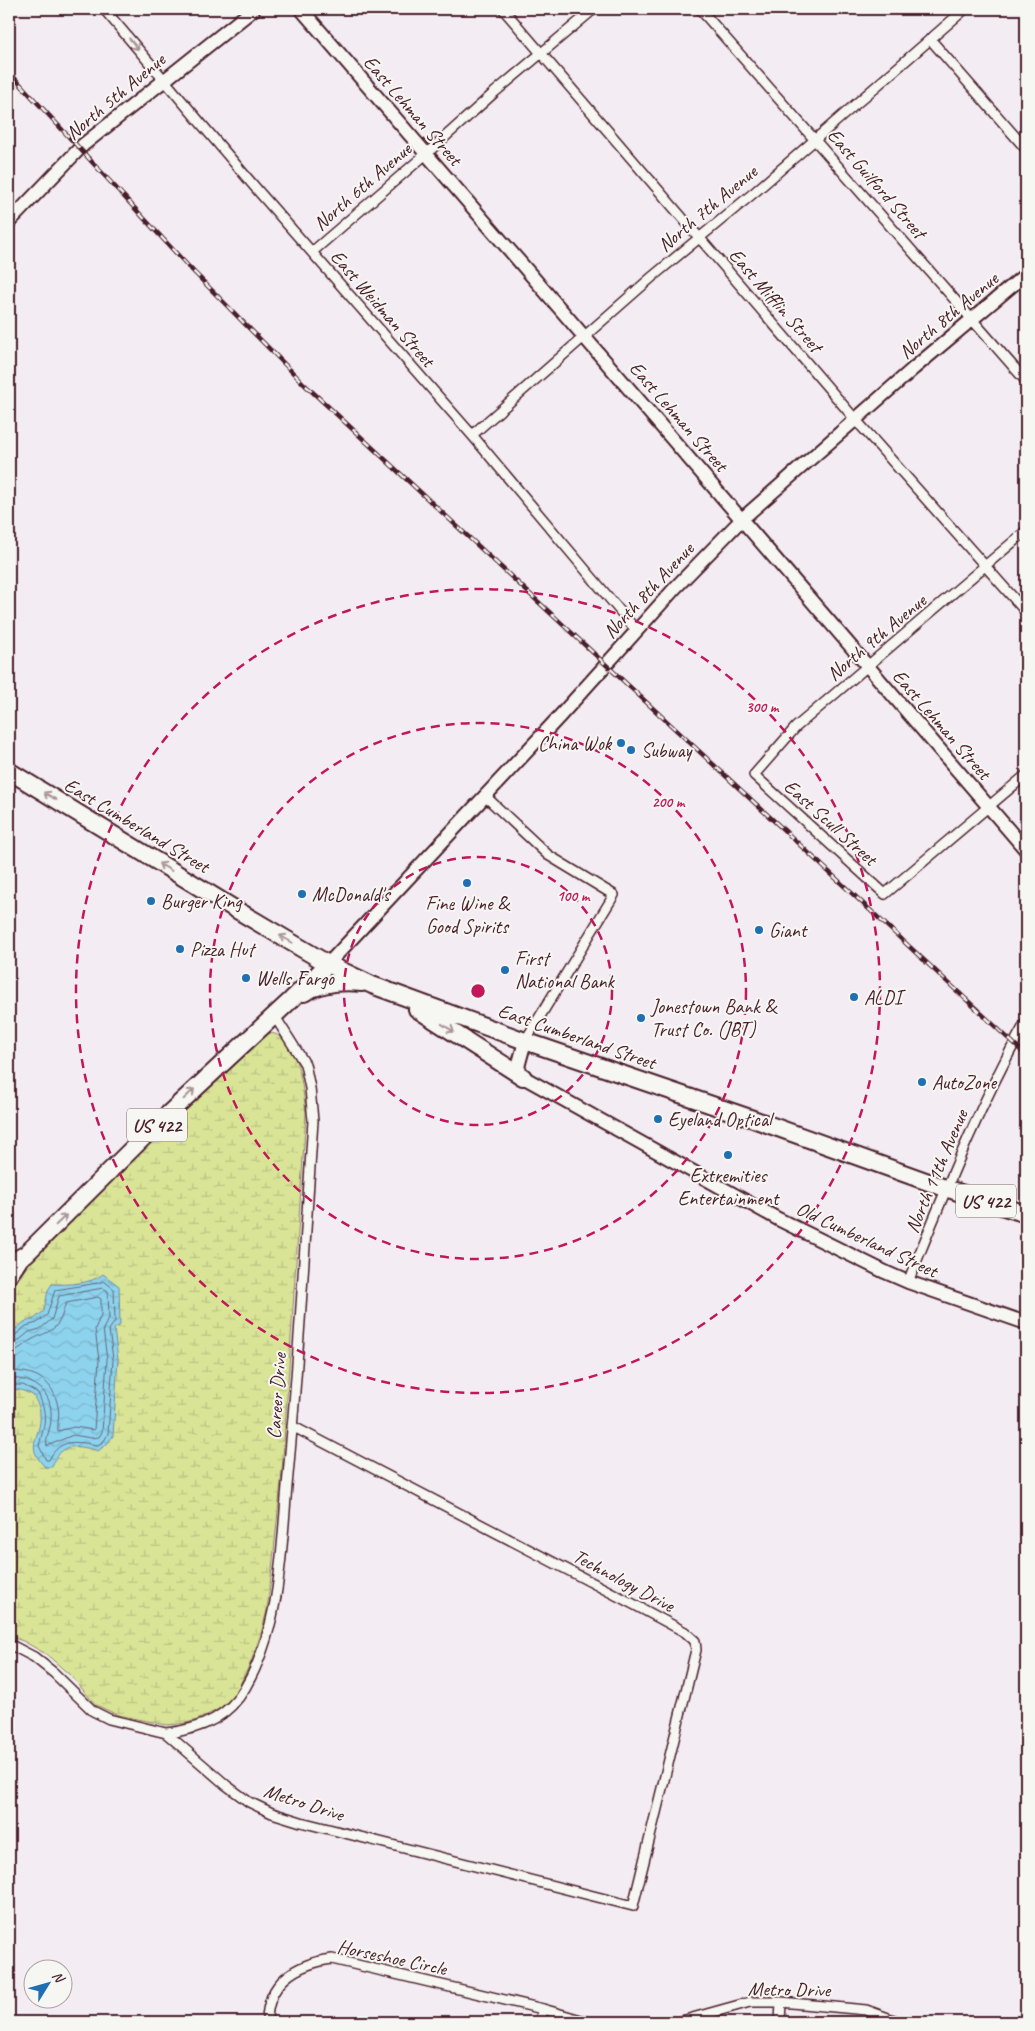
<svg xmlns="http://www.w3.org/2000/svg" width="1035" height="2031" font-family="Caveat,sans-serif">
	<defs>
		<pattern id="wetland-marsh" width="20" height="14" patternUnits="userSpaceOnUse" patternTransform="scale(1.25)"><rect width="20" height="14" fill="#d9e497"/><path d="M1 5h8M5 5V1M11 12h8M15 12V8" fill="none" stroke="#bcc382"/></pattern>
		<pattern id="water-waves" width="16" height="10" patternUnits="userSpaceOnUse" patternTransform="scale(1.25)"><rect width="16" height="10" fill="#8dd3ee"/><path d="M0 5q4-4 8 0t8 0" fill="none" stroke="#7bb5cc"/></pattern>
	</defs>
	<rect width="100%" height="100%" fill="#f3edf3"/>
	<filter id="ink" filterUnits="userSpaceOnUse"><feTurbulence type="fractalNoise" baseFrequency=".02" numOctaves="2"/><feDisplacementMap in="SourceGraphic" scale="10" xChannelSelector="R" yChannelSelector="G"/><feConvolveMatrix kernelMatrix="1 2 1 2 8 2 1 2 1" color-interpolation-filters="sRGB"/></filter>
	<g filter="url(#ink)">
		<!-- wetland -->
		<path fill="url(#wetland-marsh)" stroke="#928261" d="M271 1033C299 1037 303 1091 306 1113L282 1472 273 1560 267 1610 261 1634 251 1662 234 1697 221 1708 197 1720 186 1723 167 1725 118 1715 96 1705 71 1676 46 1654 23 1641 9 1636V1292L35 1255 220 1071 263 1035Z"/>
		<!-- water -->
		<path fill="url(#water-waves)" stroke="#728ba0" d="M103 1274 119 1286 120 1325 114 1329 118 1359 113 1436 107 1444 98 1451C94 1449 91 1449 87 1448 67 1444 59 1449 52 1467H45C23 1444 42 1438 40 1414 40 1407 36 1401 33 1395L21 1390 9 1389 10 1334 24 1322 34 1319 44 1311 48 1290 52 1284C66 1285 92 1284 103 1274Z"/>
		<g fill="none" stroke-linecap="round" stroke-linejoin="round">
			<!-- shore -->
			<path stroke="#656779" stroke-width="1" d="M9 1338 13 1337 26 1326 37 1323 47 1315 55 1290 98 1283 104 1281 114 1289 115 1321 109 1330 113 1359 108 1434 104 1441 98 1445C77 1442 60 1437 49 1460H46L39 1446C45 1422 48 1416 38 1393L23 1385H9
				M9 1344 17 1342 29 1332 40 1329 52 1319 59 1296 103 1288 108 1291 109 1318 103 1329 107 1360 102 1432 99 1437 91 1438 73 1435 47 1446C45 1438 51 1428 51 1419 53 1390 34 1379 9 1378
				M9 1352C20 1351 23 1344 33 1339 42 1334 53 1332 59 1322 63 1316 63 1309 66 1303L98 1297 101 1299V1315L95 1329 99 1360 94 1430 74 1427 58 1431C57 1424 60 1415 58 1407 53 1379 35 1371 9 1371"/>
			<!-- street casing -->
			<g stroke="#4a1f2b" stroke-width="12">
				<path id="street" d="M104 9 260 193 472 435 636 630
					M503 9 855 419 1026 612
					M700 9 1026 381
					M930 39 1026 149
					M312 252 426 154 495 92 594 9
					M472 435 652 277 756 191 965 9
					M1026 531 796 727 754 775 885 894 1026 775
					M485 796 548 855 614 895 525 1041
					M908 1282C944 1194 979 1105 1026 1022
					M9 1644 34 1657 54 1673 93 1711 109 1719 166 1733 226 1785 249 1802 272 1813 301 1822 633 1906 696 1650 695 1641 685 1632 635 1605 292 1426
					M166 1733C198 1730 228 1718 245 1688 282 1625 281 1547 288 1475 299 1358 305 1239 313 1121L310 1088 305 1064 274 1015
					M267 2022C267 1982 296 1964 332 1959L543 2009 588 2022
					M540 2022 543 2009
					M678 2022 750 2002H781L866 2010 899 2022
					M780 2022 781 2002"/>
			</g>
			<!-- secondary casing -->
			<g stroke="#4a1f2b" stroke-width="16">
				<path id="secondary" d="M301 9C543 289 785 568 1026 850
					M9 222 83 145 254 9
					M328 964 559 717 676 587 742 519 914 368 1026 274
					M525 1041 518 1067 523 1077 778 1219 885 1272 908 1282 1026 1323
					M9 1279 24 1256"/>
			</g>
			<!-- highway casing -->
			<g stroke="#4a1f2b" stroke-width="20">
				<path id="highway" d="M9 771 230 906 328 964 372 985 525 1041 753 1119 945 1188 1026 1214
					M304 993C322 982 342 981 362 983
					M417 1009 523 1077
					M9 1264 26 1254 154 1127 291 1000 328 964"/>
			</g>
			<!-- street -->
			<use href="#street" stroke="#f6f6f2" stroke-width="9"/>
			<!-- secondary -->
			<use href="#secondary" stroke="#f6f6f2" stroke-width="12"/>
			<!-- highway -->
			<use href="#highway" stroke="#f6f6f2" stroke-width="16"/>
			<!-- rail casing -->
			<g stroke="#4a1f2b" stroke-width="4.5">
				<path id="rail" d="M9 72 188 266 305 385 1026 1055"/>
			</g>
			<!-- rail -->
			<use href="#rail" stroke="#f6f6f2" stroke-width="2.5" stroke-dasharray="8" stroke-linecap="butt"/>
		</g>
		<!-- one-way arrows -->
		<defs><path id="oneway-shaft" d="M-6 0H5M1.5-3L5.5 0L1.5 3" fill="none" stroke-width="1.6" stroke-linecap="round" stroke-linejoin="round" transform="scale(1.25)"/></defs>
		<g stroke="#a99598">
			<use href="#oneway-shaft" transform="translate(134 44) rotate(50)"/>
			<use href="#oneway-shaft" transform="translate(50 796) rotate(-149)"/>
			<use href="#oneway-shaft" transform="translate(165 867) rotate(-149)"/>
			<use href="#oneway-shaft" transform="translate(286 939) rotate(-150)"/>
			<use href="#oneway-shaft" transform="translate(448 1028) rotate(33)"/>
			<use href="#oneway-shaft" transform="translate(189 1094) rotate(-44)"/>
			<use href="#oneway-shaft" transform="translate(61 1220) rotate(-44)"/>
		</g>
	</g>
	<!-- distance rings -->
	<g fill="none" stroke="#c2185b" stroke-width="2.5" stroke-dasharray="9 6">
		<circle cx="478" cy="991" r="134"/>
		<circle cx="478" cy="991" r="268"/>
		<circle cx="478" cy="991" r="402"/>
	</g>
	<!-- markers -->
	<g fill="#1f6fb2" stroke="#f6f6f2" stroke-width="2">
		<circle cx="621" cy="743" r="5"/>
		<circle cx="631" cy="750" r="5"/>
		<circle cx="467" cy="883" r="5"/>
		<circle cx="302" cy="894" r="5"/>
		<circle cx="151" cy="901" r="5"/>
		<circle cx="759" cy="930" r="5"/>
		<circle cx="180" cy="949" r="5"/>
		<circle cx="505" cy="970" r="5"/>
		<circle cx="246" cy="978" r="5"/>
		<circle cx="854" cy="997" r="5"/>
		<circle cx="641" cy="1018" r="5"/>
		<circle cx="922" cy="1082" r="5"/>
		<circle cx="658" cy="1119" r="5"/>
		<circle cx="728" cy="1155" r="5"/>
	</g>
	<g text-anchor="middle" stroke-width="4" stroke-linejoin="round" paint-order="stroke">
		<!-- shield labels -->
		<g fill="#f6f6f2" stroke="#7e6067" stroke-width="1">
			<rect x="127" y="1108.5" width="60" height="33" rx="4"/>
			<rect x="956" y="1184.5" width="60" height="33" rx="4"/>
		</g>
		<g font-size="19" font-weight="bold" fill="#4a1f2b">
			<text x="157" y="1132">US 422</text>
			<text x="986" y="1208">US 422</text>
		</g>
		<!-- street labels -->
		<g font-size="20" fill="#4a1f2b" stroke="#f6f6f2">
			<text transform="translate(115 96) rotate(-40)" y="7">North 5th Avenue</text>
			<text transform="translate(413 110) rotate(49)" y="7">East Lehman Street</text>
			<text transform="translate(877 183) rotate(49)" y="7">East Guilford Street</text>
			<text transform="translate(362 186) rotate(-41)" y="7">North 6th Avenue</text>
			<text transform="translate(707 208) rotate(-40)" y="7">North 7th Avenue</text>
			<text transform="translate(776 300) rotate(49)" y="7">East Mifflin Street</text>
			<text transform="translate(383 308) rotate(49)" y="7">East Weidman Street</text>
			<text transform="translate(948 315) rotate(-40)" y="7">North 8th Avenue</text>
			<text transform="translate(679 416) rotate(49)" y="7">East Lehman Street</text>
			<text transform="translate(648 590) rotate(-47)" y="7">North 8th Avenue</text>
			<text transform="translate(876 637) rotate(-40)" y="7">North 9th Avenue</text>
			<text transform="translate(942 724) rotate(49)" y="7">East Lehman Street</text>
			<text transform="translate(831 822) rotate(42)" y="7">East Scull Street</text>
			<text transform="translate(137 825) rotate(31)" y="7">East Cumberland Street</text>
			<text transform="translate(577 1036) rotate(19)" y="7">East Cumberland Street</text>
			<text transform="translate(936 1171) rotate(-67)" y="7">North 11th Avenue</text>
			<text transform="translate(867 1239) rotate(25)" y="7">Old Cumberland Street</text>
			<text transform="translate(276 1396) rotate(-86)" y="7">Career Drive</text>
			<text transform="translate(624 1580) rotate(28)" y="7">Technology Drive</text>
			<text transform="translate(304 1802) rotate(18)" y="7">Metro Drive</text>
			<text transform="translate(392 1957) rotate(12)" y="7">Horseshoe Circle</text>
			<text transform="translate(789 1989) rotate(1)" y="7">Metro Drive</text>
		</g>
		<!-- poi labels -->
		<g font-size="20" fill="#4a1f2b" stroke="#f6f6f2" text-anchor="start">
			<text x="611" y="750" text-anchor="end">China Wok</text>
			<text x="641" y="757">Subway</text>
			<text x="312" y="901">McDonald's</text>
			<text x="161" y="908">Burger King</text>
			<text x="467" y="910" text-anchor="middle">Fine Wine &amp;<tspan x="467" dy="23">Good Spirits</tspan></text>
			<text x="769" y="937">Giant</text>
			<text x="190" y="956">Pizza Hut</text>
			<text x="515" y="965">First<tspan x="515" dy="23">National Bank</tspan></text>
			<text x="256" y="985">Wells Fargo</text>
			<text x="864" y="1004">ALDI</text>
			<text x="651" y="1013">Jonestown Bank &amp;<tspan x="651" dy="23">Trust Co. (JBT)</tspan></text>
			<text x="932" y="1089">AutoZone</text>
			<text x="668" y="1126">Eyeland Optical</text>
			<text x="728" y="1182" text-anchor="middle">Extremities<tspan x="728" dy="23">Entertainment</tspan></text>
		</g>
	</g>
	<circle cx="478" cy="991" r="8" fill="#c2185b" stroke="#f6f6f2" stroke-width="2.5"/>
	<g font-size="15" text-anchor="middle" font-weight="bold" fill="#c2185b" stroke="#f6f6f2" stroke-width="4" stroke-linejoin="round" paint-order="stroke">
		<text x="762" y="712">300 m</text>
		<text x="668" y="807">200 m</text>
		<text x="573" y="901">100 m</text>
	</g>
	<!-- margin -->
	<rect width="1035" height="2031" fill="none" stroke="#f6f6f2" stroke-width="30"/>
	<rect x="15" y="15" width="1005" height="2001" fill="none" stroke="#4a1f2b" stroke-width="2" filter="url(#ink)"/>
	<!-- north arrow -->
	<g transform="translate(48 1984) rotate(53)"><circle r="24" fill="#f6f6f2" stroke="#b1a0a2"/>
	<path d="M0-4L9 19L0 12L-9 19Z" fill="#1f6fb2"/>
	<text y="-8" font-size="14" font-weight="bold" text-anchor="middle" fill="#4a1f2b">N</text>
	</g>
</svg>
